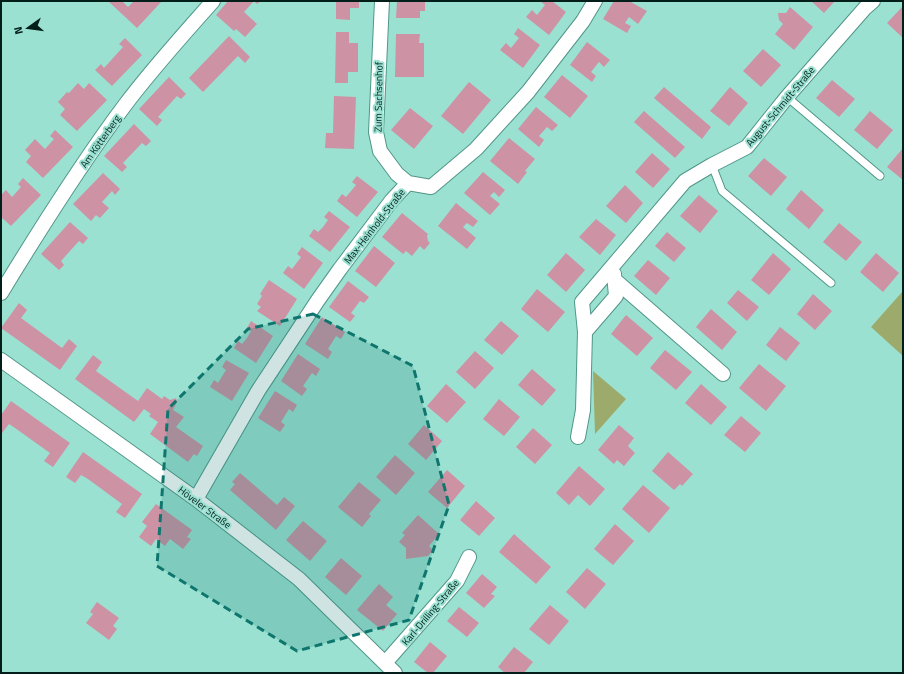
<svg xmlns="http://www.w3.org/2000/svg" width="904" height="674" font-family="'Titillium Web',sans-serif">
	<rect width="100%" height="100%" fill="#9be1d2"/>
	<!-- green -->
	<path fill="#9caa6b" d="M903 291V356L871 327Z
		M593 371 626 399 595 434Z"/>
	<!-- building -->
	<path fill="#cd92a4" d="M108 1H122L128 7 134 1H162L137 28Z
		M228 1H261L257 4 254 1 244 12 257 24 245 37 236 29 234 31 216 15Z
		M336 1H359V8H350V20L336 19Z
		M397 1H425V11H420V18H396Z
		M540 1H552L566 12 549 35 526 17 532 10 537 15 545 5Z
		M614 1H629L647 11 638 24 629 17 625 23 631 26 627 33 603 19Z
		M811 1H835L824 13Z
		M903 6V38L887 23Z
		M790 7 813 27 794 50 775 34 783 24 779 20 778 13H786Z
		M518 28 540 45 523 68 500 50 506 43 511 48 519 38 514 34Z
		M336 32H349V43H358V72H348V83H335Z
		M396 34H420L419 43H424V77H395Z
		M229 36 250 57 245 63 238 56 203 92 189 78Z
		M125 38 142 55 112 86 95 70 101 64 104 68 123 47 119 44Z
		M587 42 610 60 604 67 599 62 591 72 596 76 592 82 570 65Z
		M763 49 781 65 761 87 743 71Z
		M562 75 588 96 570 118 544 97Z
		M169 77 186 94 181 99 177 96 158 117 162 120 157 126 139 109Z
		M832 80 855 99 839 117 816 98Z
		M469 82 491 100 463 134 441 116Z
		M78 83 84 89 89 83 107 100 77 131 60 115 65 109 58 102 67 92 69 93Z
		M664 87 711 127 702 139 654 98Z
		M730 87 748 103 729 126 710 111Z
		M334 96 356 97 354 149 325 148 326 133H333Z
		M536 107 558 125 552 131 547 127 539 136 544 140 539 147 518 129Z
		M410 108 433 126 414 149 391 130Z
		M644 111 685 147 675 158 634 122Z
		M870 111 893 130 877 149 854 130Z
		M134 124 151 141 146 146 142 143 123 163 127 167 122 172 104 156Z
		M55 130 73 147 43 178 26 162 31 156 25 150 35 139 45 149 54 139 50 136Z
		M509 138 535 159 525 171 527 172 518 184 490 161Z
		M903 148V180L887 167Z
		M652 153 670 169 653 188 635 172Z
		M764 158 787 177 771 196 748 176Z
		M483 172 505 190 499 197 494 192 490 196 500 204 490 215 464 193Z
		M103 173 120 189 115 195 112 191 102 202 109 208 100 218 96 215 91 221 73 204Z
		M357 176 378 192 357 217 337 201 342 194 346 197 356 185 352 182Z
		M23 178 41 195 11 226 1 217V195L6 190 12 197 21 187 18 184Z
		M625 185 643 203 626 223 606 206Z
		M801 190 824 210 809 229 786 209Z
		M699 195 718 211 700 233 680 216Z
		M456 203 478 221 473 227 467 223 463 227 476 238 467 249 438 226Z
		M329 211 350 227 330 252 309 236 314 229 318 232 323 227 328 220 324 217Z
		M402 213 428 234 427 236 428 241 430 243 424 250 420 246 412 256 406 251 403 254 382 237Z
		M596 219 616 235 600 255 579 237Z
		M70 222 88 238 83 244 79 241 61 261 64 265 59 270 41 254Z
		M839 223 862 242 846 261 823 242Z
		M667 232 686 248 674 262 655 246Z
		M374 246 395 263 376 287 355 271Z
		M302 247 323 263 304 289 283 273 288 266 292 269 301 257 297 254Z
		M566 253 585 270 566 292 547 275Z
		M773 253 791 269 769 295 751 280Z
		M876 253 899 273 883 292 860 272Z
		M648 260 670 278 656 295 634 276Z
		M269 280 297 299 280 326 257 311 261 307 257 304 262 296 260 294Z
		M348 281 369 297 364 303 360 301 351 313 355 316 350 322 329 307Z
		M537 289 565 312 548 332 521 309Z
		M738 290 759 307 747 321 727 303Z
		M813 294 832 311 815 330 797 314Z
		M19 303 27 310 21 318 62 348 69 339 77 346 60 370 1 328Z
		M711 309 737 332 722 350 696 327Z
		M626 315 653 338 637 356 611 334Z
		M322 317 345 332 341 339 336 336 328 349 332 352 328 359 305 344Z
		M251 321 273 336 256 363 234 348 238 341 242 344 247 338 251 331 247 328Z
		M501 321 519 336 502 355 484 340Z
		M780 327 800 343 786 361 766 345Z
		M665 350 692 372 676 390 650 368Z
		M475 351 494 368 475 389 456 372Z
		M298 354 320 369 316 376 312 373 303 386 307 389 302 396 281 381Z
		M93 355 102 362 96 371 138 401 147 388 162 399 164 396 170 400 176 398 177 401 176 404 173 410 184 417 176 427 203 446 197 456 194 454 188 462 150 434 158 422 149 416 151 414 144 409 134 422 75 379Z
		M226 360 249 373 232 401 210 387 214 380 218 383 226 370 222 367Z
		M759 364 786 386 766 411 739 388Z
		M532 369 556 390 542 406 518 385Z
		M446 384 466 402 447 423 427 406Z
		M701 384 727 407 711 425 685 403Z
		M275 391 297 405 293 412 289 409 281 422 285 425 280 432 258 418Z
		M499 399 520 417 504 436 483 419Z
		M11 401 70 443 53 467 44 461 50 453 15 428 9 424 2 433 1 432V415Z
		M741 416 761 433 745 452 724 435Z
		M424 425 442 441 426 460 408 444Z
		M619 425 634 438 628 446 635 453 624 466 617 460 614 464 598 450Z
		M533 428 552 445 535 464 516 447Z
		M83 452 142 494 125 518 116 512 122 504 88 479 81 475 75 483 66 477Z
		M668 452 693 474 682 486 680 484 674 490 652 471Z
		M395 455 415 473 396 495 376 477Z
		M579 466 605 489 590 506 578 495 569 505 556 493Z
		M447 470 465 486 447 508 428 492Z
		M240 473 277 505 284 497 295 506 276 530 230 490 235 484 232 482Z
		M359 482 381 500 369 514 371 516 362 527 338 507Z
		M643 485 670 508 649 533 622 509Z
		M476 501 495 518 479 536 460 520Z
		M156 504 192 530 187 537 191 539 183 549 170 539 165 546 156 539 151 546 139 537 147 526 142 522Z
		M418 515 439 534 429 546 433 550 428 556 406 559V548L399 542 405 535 402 533Z
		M303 521 327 541 310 561 286 540Z
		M615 524 634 541 613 565 594 549Z
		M514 534 551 567 536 584 499 552Z
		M341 558 362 576 346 595 325 577Z
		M587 568 606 584 585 609 566 592Z
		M482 574 497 587 491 594 495 596 484 608 466 593Z
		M379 584 393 597 386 605 397 614 383 631 357 610Z
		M97 602 119 618 113 626 117 629 109 640 86 623 93 614 90 612Z
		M550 605 569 621 549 645 529 629Z
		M459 607 479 623 467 637 447 621Z
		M430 642 447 656 433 673H428L414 662Z
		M514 647 533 662 524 673H505L498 667Z"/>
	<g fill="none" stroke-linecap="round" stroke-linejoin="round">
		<!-- service casing -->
		<g stroke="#519688" stroke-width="9">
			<path id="service" d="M787 97 880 176
				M712 165 722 191 831 283"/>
		</g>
		<!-- minor casing -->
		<g stroke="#519688" stroke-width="16">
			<path id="minor" d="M382 1 376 132 380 151 397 174 408 183
				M616 281 723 374
				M1 293C40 229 80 165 125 105 152 69 183 35 213 1
				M585 332 616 296 614 274
				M1 360 196 499 299 579 395 673
				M578 437 583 410 585 332 582 302 685 181 712 165 747 147 787 97 865 8 873 1
				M196 499 258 391 318 300 340 269 392 200 408 183 431 187 476 149 528 92 583 21 595 1
				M385 663 457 581 469 557"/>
		</g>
		<!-- service -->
		<use href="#service" stroke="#fff" stroke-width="7"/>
		<!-- minor -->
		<use href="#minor" stroke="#fff" stroke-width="14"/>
	</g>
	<!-- marked area -->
	<path fill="#0f766e" fill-opacity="0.2" stroke="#0f766e" stroke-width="3" stroke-dasharray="8 5" stroke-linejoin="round" d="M313 314 413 366 449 505 409 620 297 651 157 566 168 409 248 329Z"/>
	<g text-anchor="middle" stroke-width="4" stroke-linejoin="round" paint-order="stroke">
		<!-- street labels -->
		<g font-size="10" fill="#011e19" stroke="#9be1d2">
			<text transform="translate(378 97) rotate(-89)" y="4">Zum Sachsenhof</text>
			<text transform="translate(780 106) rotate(-50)" y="4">August-Schmidt-Straße</text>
			<text transform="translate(100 141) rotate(-55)" y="4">Am Kötterberg</text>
			<text transform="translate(374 226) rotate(-52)" y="4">Max-Heinhold-Straße</text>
			<text transform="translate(205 507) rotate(37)" y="4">Höveler Straße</text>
			<text transform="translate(430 612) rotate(-50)" y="4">Karl-Drilling-Straße</text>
		</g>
	</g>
	<!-- border -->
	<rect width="904" height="674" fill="none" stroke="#011e19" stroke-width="4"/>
	<!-- north arrow -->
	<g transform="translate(28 28) rotate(256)" stroke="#9be1d2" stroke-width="3" paint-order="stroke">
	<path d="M0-3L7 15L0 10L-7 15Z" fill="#011e19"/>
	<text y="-6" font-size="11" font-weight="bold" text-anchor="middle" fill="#011e19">N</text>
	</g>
</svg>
